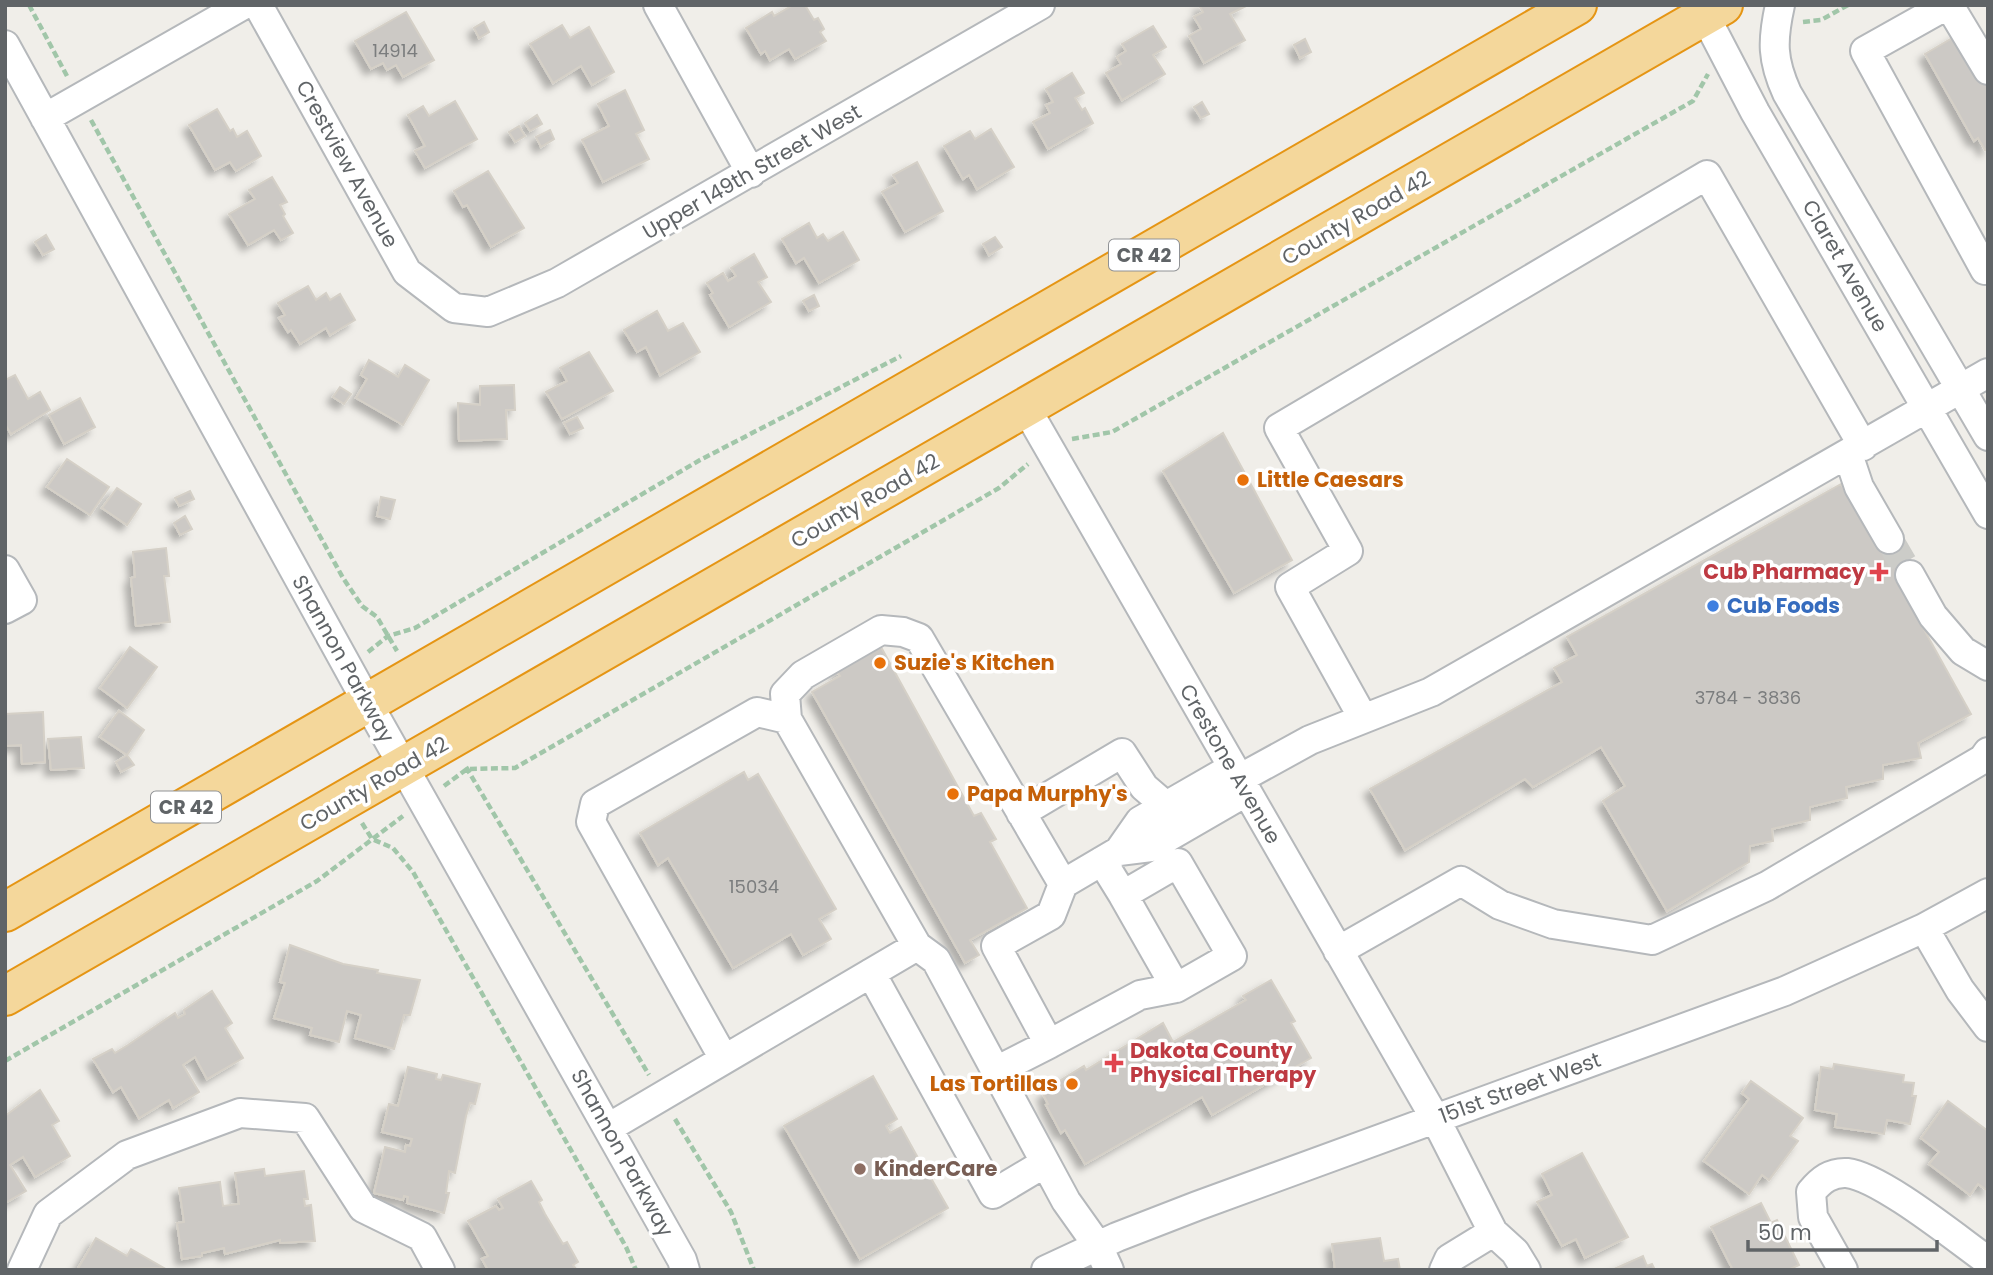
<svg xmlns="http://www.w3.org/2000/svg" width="1993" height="1275" font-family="Poppins,sans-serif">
	<defs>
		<filter id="shadow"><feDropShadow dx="-6" dy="6" stdDeviation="3.5" flood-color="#0004"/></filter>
	</defs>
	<rect width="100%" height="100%" fill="#f0eee9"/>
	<!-- building -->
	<path fill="#ccc9c5" stroke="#d5d0c7" stroke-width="2" filter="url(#shadow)" d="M793 5H805L814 20 818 18 824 29 820 32 826 41 795 59 789 49 770 60 765 51 761 54 746 28 772 12 774 16Z
		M1199 5 1246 6 1230 14 1245 40 1204 63 1189 36 1201 29 1194 17 1203 12Z
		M406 12 434 60 403 77 396 65 387 70 383 63 371 69 355 41Z
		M484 22 489 32 479 38 474 28Z
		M562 25 570 38 589 27 614 72 592 85 581 66 553 83 530 44Z
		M1153 26 1166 47 1153 55 1165 74 1122 100 1106 73 1121 64 1117 57 1126 51 1122 44Z
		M1961 33 1988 83V149L1985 150 1978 138 1974 141 1925 54Z
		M1305 39 1311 52 1300 58 1294 45Z
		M1072 73 1084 93 1075 98 1082 110 1085 108 1093 123 1048 149 1033 122 1050 113 1046 105 1053 102 1046 89Z
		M625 90 644 130 636 134 649 159 603 182 582 140 609 126 598 104Z
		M455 101 477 139 425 168 415 151 425 146 408 115 423 106 429 116Z
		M1202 102 1209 114 1201 118 1194 107Z
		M217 109 230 131 233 129 237 137 247 131 261 156 236 171 230 162 215 170 189 125Z
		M537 115 542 124 530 131 525 123Z
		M519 126 525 136 515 142 509 132Z
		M991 129 1014 167 977 189 969 175 963 179 944 146 970 131 975 139Z
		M550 130 554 139 541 147 536 137Z
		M917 162 943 211 905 232 882 192 898 183 893 175Z
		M488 171 524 228 491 247 467 205 463 207 454 191Z
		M272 177 287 202 280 205 285 214 283 216 293 233 281 240 274 230 248 245 229 214 255 199 249 190Z
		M809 223 817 238 823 234 828 241 843 232 859 260 819 283 804 258 796 263 782 239Z
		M46 235 54 249 43 255 35 242Z
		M995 237 1002 247 989 255 983 244Z
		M754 254 767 277 758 282 771 302 729 327 710 295 713 293 707 283 723 273 728 281 736 276 731 268Z
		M308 286 316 300 326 293 330 300 340 294 355 320 330 335 326 328 300 344 291 330 288 332 279 318 285 315 278 303Z
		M814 295 819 306 809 311 803 301Z
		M657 311 668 331 683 323 700 352 660 375 646 347 637 352 624 330Z
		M589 352 613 391 562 419 546 392 567 381 560 368Z
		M369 360 398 377 405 365 429 380 403 425 356 398 367 379 361 375Z
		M15 375 28 399 40 392 50 410 11 434 5 424V380Z
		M514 385 515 410H506L507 439 459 441 458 403 480 405V386Z
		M340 387 351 394 344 404 333 397Z
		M80 398 95 427 64 444 49 415Z
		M577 417 583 428 570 434 564 423Z
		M1223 433 1292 560 1234 593 1163 471Z
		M67 459 109 487 90 515 47 487Z
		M1841 484 1876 547 1889 540 1908 575 1897 581 1971 714 1918 743 1921 758 1883 765V779L1846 787 1847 798 1810 807V820L1772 829 1773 841 1750 846 1749 862 1667 911 1603 801 1625 786 1601 747 1533 787 1525 779 1405 850 1370 789 1562 682 1554 668 1577 655 1567 637Z
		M117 488 141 504 127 525 102 508Z
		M190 491 194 499 179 506 175 498Z
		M381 497 395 500 390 519 377 516Z
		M185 516 192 529 180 535 174 523Z
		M166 548 169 576H164L170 622 136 626 131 578 135 577 133 552Z
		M130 647 157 667 127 708 100 688Z
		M881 647 974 816 981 813 996 839 990 842 1027 908 970 940 979 955 965 963 812 692 840 676 837 672Z
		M119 711 144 730 127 755 100 737Z
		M43 712 45 762 22 764 21 745 5 746V714Z
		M81 737 84 768 51 770 48 739Z
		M127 755 134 765 121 772 116 762Z
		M744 772 748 780 758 774 836 909 819 919 831 939 803 955 791 934 733 968 668 858 658 865 640 833Z
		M290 945 343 964 378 970 377 973 420 980 410 1015H404L394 1049 355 1038 361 1015 347 1011 339 1042 310 1035 312 1028 274 1018 285 983 280 982Z
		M1271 980 1295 1021 1291 1023 1311 1058 1212 1115 1202 1097 1085 1164 1065 1130 1061 1133 1046 1105 1048 1104 1043 1094 1058 1086 1056 1083 1084 1066 1086 1070 1163 1023 1173 1042 1246 1000 1243 996Z
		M212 991 232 1023 225 1028 243 1058 207 1079 195 1057 183 1065 199 1092 173 1108 169 1100 139 1118 121 1087 113 1092 93 1059 112 1049 115 1053 128 1045 175 1013 178 1018 185 1014 184 1010Z
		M1834 1064 1904 1075 1903 1082 1914 1083 1912 1096H1916L1910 1124 1887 1120 1884 1134 1835 1127 1837 1114 1815 1110 1821 1067 1833 1069Z
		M408 1067 437 1074 436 1079 441 1080 443 1075 480 1084 475 1104 470 1103 466 1116 455 1173 449 1171 446 1193H449L444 1213 407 1203 408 1197 404 1196 403 1200 374 1193 385 1147 405 1152 406 1145 410 1146 412 1139 382 1132 389 1104 398 1106Z
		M873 1076 897 1119 886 1126 890 1133 901 1127 918 1158 908 1164 913 1173 924 1166 948 1208 860 1259 784 1126Z
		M1751 1081 1803 1118 1790 1136 1798 1141 1769 1180 1762 1175 1749 1194 1704 1161 1749 1099 1742 1093Z
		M40 1090 59 1121 52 1125 70 1156 35 1177 23 1157 10 1165 26 1191 5 1203V1116Z
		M1948 1101 1988 1131V1191L1978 1184 1970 1195 1929 1164 1939 1152 1921 1138Z
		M1582 1153 1628 1237 1585 1258 1576 1239 1562 1246 1537 1202 1552 1195 1542 1174Z
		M264 1169 265 1176 304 1171 308 1199H304L305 1206 311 1205 315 1241 280 1243V1240L225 1254 224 1248 202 1253V1256L182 1259 177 1223 184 1222 179 1188 220 1182 223 1206 239 1204 235 1173Z
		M531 1181 542 1200 539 1202 545 1214 563 1244 567 1242 578 1262 573 1265 577 1270H488L482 1259 488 1256 468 1221 496 1206 499 1210 503 1208 498 1199Z
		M1761 1203 1771 1223 1777 1220 1799 1265 1788 1270H1733L1711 1227Z
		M96 1238 127 1256 131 1249 164 1268 77 1270Z
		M1380 1238 1384 1261 1398 1259 1400 1270H1335L1332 1244Z
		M1643 1256 1647 1266 1652 1264 1655 1270H1612Z"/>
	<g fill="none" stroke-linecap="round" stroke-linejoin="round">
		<!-- minor-tunnel -->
		<path stroke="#ccccc8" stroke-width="28" stroke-dasharray="28 14" stroke-linecap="butt" d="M1889 539 1910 575"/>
		<!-- minor casing -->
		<g stroke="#b5b8bb" stroke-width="32">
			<path id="minor" d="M258 5 407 272 454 308 488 312 557 283 1040 5
				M658 5 751 173
				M1780 5C1772 41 1772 60 1787 93L1988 436
				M1947 5 1865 51 1985 270 1988 268
				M1949 5 1988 70
				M1705 16 1755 112 1988 514
				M5 45 367 702 682 1260 685 1270
				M45 118 243 5
				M1026 408 1436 1120 1493 1232 1515 1252 1526 1270
				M1848 454 1859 487 1889 539
				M5 570 22 600 5 609
				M1910 575 1933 616 1963 651 1988 666
				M1363 718 1290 587 1348 551 1279 428 1707 175 1863 446
				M1239 779 1310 740 1431 692 1988 373
				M1021 813 1122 753 1144 787 1166 806
				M1119 851 1151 847 1246 792
				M1123 895 1176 988
				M1924 928 1960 990 1988 1027
				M917 946 936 960 1066 1201 1098 1246 1109 1270
				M1338 951 1461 881 1500 905 1553 924 1652 940 1767 886 1983 759 1988 752
				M871 973 993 1194 1045 1163
				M1049 1044 1140 995 1176 988 1232 956 1178 863 1123 895 1102 861
				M724 1059 591 822 595 804 757 712 787 719
				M996 1071 1049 1044 996 946 1051 915 1063 884
				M608 1128 917 946 787 719 785 694 803 675 881 630 903 632 919 638 1063 884 1119 851 1140 821 1232 768
				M22 1270 48 1214 127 1155 240 1113 305 1118 363 1208 422 1237 440 1270
				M1046 1270 1117 1237 1197 1206 1785 991 1924 928 1988 893
				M1444 1270 1449 1259 1493 1232
				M1843 1270 1813 1217 1811 1192C1821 1180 1831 1172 1847 1173 1881 1177 1957 1239 1988 1261"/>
		</g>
		<!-- highway casing -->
		<g stroke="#e59514" stroke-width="42">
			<path id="highway" d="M5 912 1577 5
				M5 996 1723 5"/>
		</g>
		<!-- path -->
		<path stroke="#a1c6a9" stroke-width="4.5" stroke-dasharray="7 3.5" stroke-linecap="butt" d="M29 5 67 76
			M1803 22 1821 20 1848 5
			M91 120 343 578 362 606 377 617 397 651
			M1072 439 1112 432 1693 101 1708 74
			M368 652 388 636 415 628 700 460 901 356
			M466 767 649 1075
			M444 786 467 769 515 768 999 488 1028 464
			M362 823 372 839 393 848 413 872 626 1247 636 1270
			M5 1061 317 881 403 816
			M675 1119 731 1212 754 1270"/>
		<!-- minor -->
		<use href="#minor" stroke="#fff" stroke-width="28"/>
		<!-- highway -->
		<use href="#highway" stroke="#f4d79b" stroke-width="38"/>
	</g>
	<!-- markers -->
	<g fill="#e8710a" stroke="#fff" stroke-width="2.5">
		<circle cx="1243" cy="480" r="7"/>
		<circle cx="880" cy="663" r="7"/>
		<circle cx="953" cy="794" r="7"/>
		<circle cx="1072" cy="1084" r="7"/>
	</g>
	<g fill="#e0444e" stroke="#fff" stroke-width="2.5">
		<path d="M1875.5 561.5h7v7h7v7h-7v7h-7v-7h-7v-7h7z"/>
		<path d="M1110.5 1052.5h7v7h7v7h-7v7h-7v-7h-7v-7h7z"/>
	</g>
	<circle fill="#3f7fe0" stroke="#fff" stroke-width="2.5" cx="1713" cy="606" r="7"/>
	<circle fill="#8d6e63" stroke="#fff" stroke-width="2.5" cx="860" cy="1169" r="7"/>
	<g text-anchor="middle" stroke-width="7" stroke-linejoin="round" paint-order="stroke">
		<!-- number labels -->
		<g font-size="18" fill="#7b7d7e">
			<text x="395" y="57">14914</text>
			<text x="1748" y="704">3784 - 3836</text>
			<text x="754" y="893">15034</text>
		</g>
		<!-- shield labels -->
		<g fill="#fff" stroke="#909295" stroke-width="2">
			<rect x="1109" y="239.5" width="70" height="31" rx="5"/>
			<rect x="151" y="791.5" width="70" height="31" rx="5"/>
		</g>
		<g font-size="19" font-weight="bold" fill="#606467">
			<text x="1144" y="262">CR 42</text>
			<text x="186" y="814">CR 42</text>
		</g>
		<!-- street labels -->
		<g font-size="21" fill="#606467" stroke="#fff">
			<text transform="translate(347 164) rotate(61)" y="7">Crestview Avenue</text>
			<text transform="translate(752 172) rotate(-30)" y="7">Upper 149th Street West</text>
			<text transform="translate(1356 218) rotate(-30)" y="7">County Road 42</text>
			<text transform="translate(1845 266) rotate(60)" y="7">Claret Avenue</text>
			<text transform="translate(865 501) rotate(-30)" y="7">County Road 42</text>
			<text transform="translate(343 659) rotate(61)" y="7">Shannon Parkway</text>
			<text transform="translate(1230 764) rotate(60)" y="7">Crestone Avenue</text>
			<text transform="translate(374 784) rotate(-30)" y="7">County Road 42</text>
			<text transform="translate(1520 1088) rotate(-20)" y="7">151st Street West</text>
			<text transform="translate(622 1153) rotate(61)" y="7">Shannon Parkway</text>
		</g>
		<!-- food labels -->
		<g font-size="21" font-weight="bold" fill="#c56008" stroke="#fff" text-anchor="start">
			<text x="1257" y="487">Little Caesars</text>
			<text x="894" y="670">Suzie's Kitchen</text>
			<text x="967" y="801">Papa Murphy's</text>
			<text x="1058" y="1091" text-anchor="end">Las Tortillas</text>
		</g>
		<!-- health labels -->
		<g font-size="21" font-weight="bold" fill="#be3a42" stroke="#fff" text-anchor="end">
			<text x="1865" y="579">Cub Pharmacy</text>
			<text x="1130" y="1058" text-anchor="start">Dakota County<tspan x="1130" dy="24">Physical Therapy</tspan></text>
		</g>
		<!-- shop labels -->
		<g font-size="21" font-weight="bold" fill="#366cbe" stroke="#fff" text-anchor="start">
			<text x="1727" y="613">Cub Foods</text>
		</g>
		<!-- education labels -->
		<g font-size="21" font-weight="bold" fill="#785e54" stroke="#fff" text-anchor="start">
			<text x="874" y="1176">KinderCare</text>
		</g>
	</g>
	<!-- border -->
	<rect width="1993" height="1275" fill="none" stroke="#606467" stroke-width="14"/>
	<!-- scale -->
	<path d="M1748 1240v10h189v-10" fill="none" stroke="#606467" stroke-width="3.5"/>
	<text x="1758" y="1240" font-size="21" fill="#606467" stroke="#ffffff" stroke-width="5" paint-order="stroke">50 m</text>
</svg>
